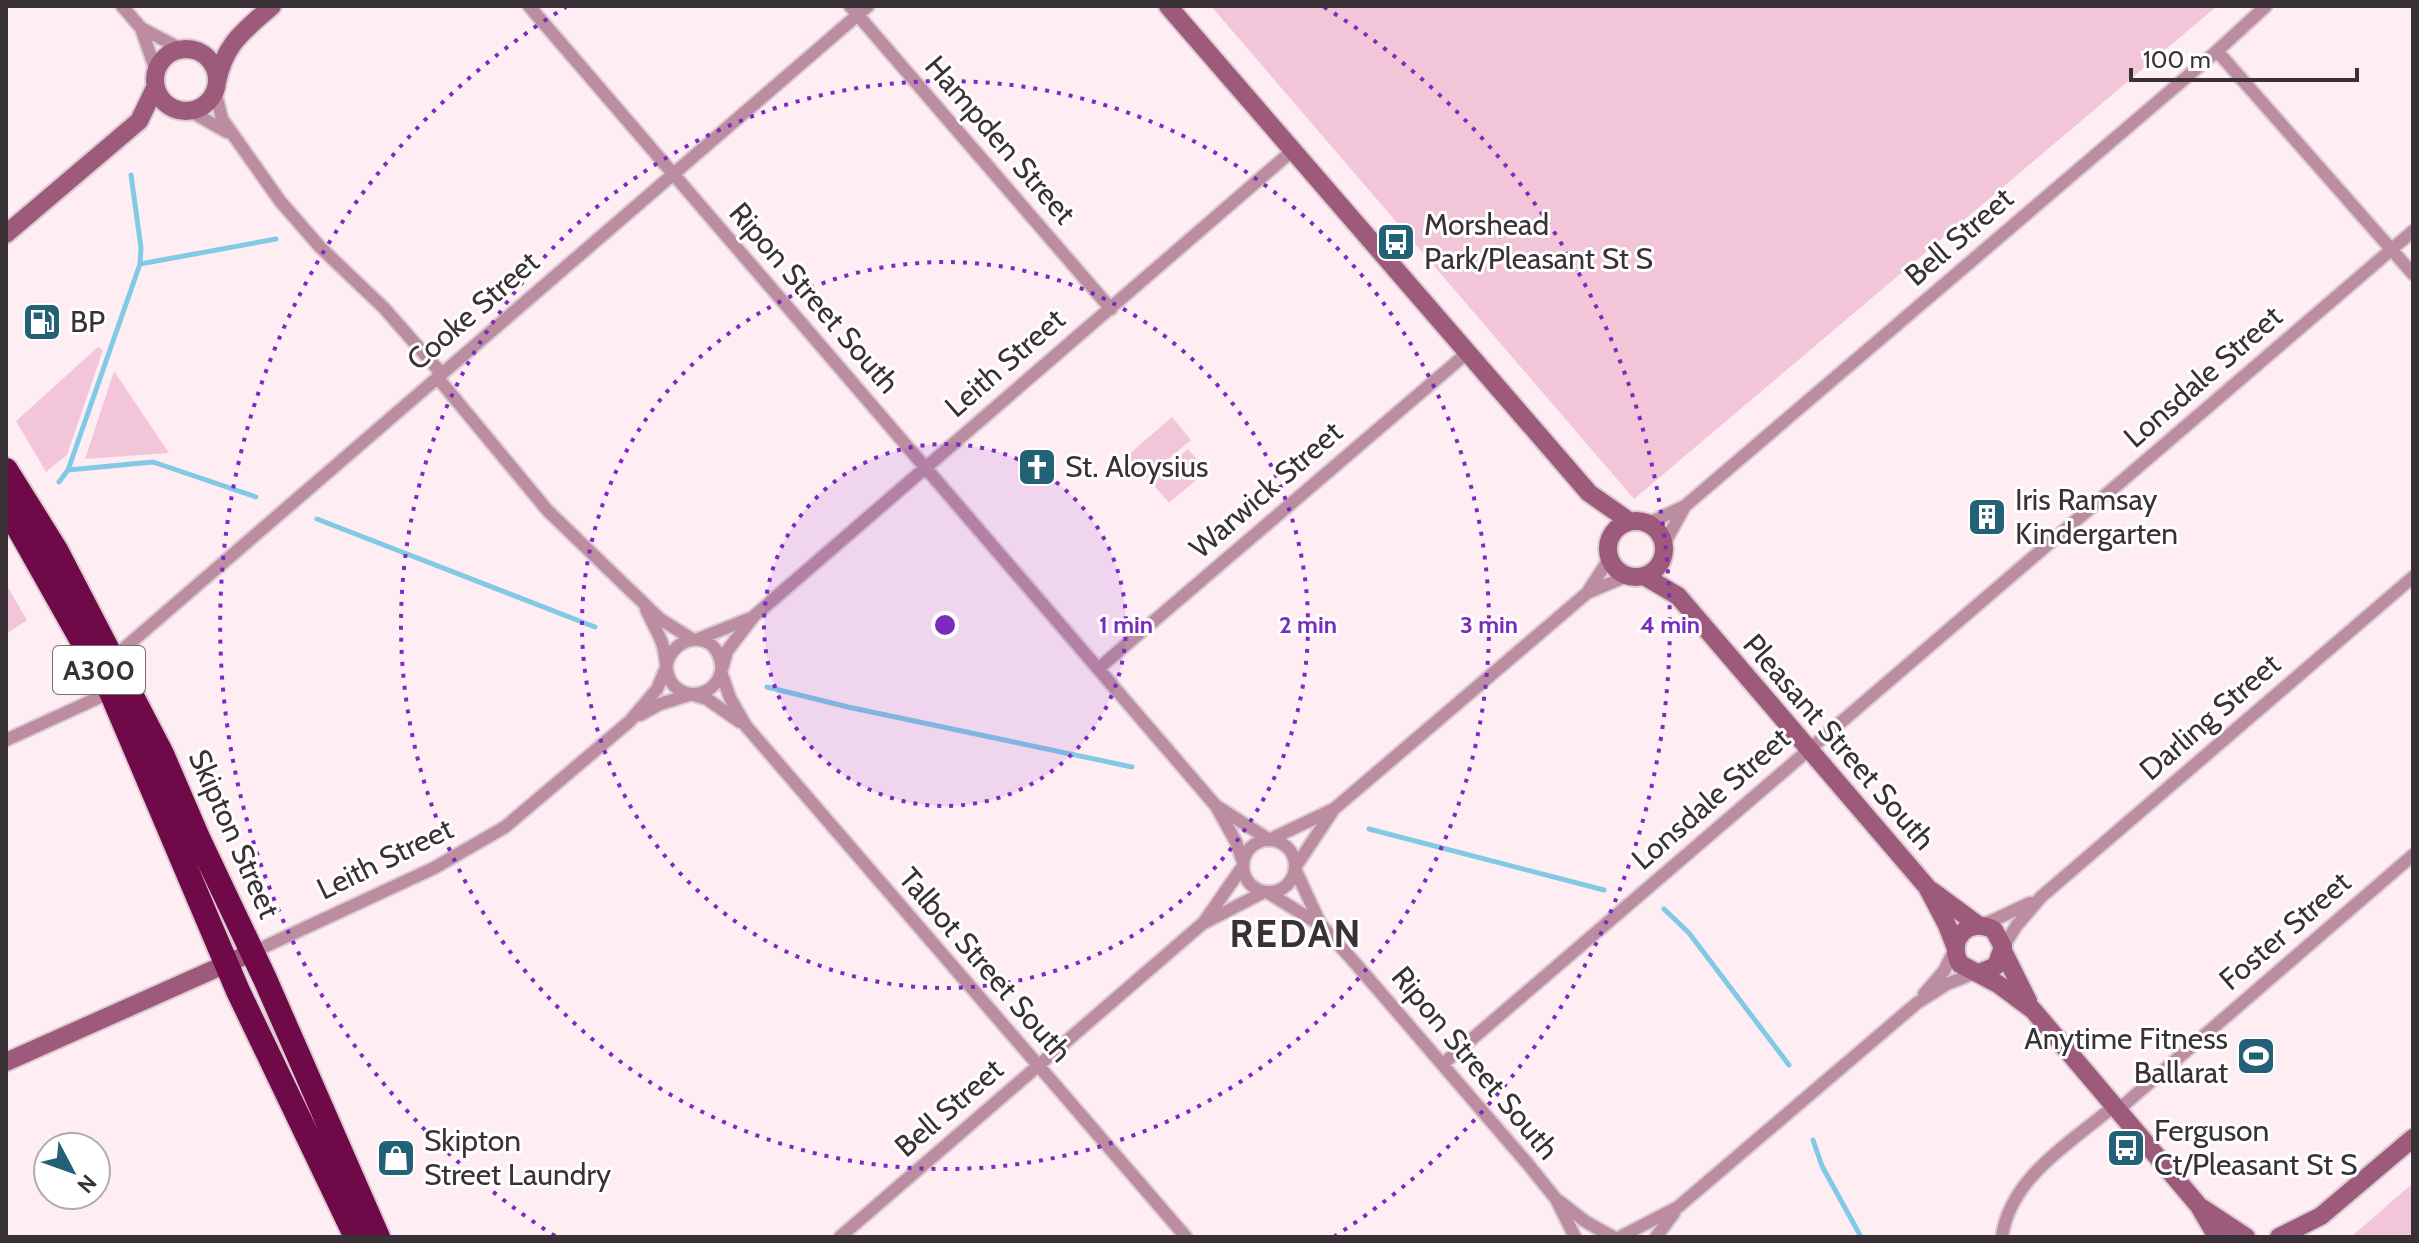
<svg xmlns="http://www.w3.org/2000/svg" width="2419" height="1243" font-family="Cabin,sans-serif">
	<rect width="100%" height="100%" fill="#ffedf4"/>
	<!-- green -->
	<path fill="#f3c5d9" d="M1211 6H2217L1634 499Z
		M98 347 103 350 67 455 46 472 16 421Z
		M114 371 169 453 85 459Z
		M1172 417 1191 440 1146 478 1127 456Z
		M1188 449 1207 471 1169 503 1150 481Z
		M6 584 27 620 6 634Z
		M2413 1183V1237H2351Z"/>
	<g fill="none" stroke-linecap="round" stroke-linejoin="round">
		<!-- stream -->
		<path stroke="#81c9e5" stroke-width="5" d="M140 264 276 239
			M68 470 140 264 141 248 131 175
			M59 482 68 470 153 462 256 497
			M317 519 595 627
			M767 687 848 707 1132 767
			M1369 829 1604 890
			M1664 909 1689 933 1789 1065
			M1813 1140 1822 1166 1861 1237"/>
		<!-- street casing -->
		<g stroke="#dbcbd2" stroke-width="16">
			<path id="street" d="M122 6 141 28 181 49
				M529 6 1216 806 1236 842 1243 862
				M850 6 1111 309
				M141 28 156 71
				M2217 51 2413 274
				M215 91 222 119 280 201 320 247 384 308 441 373
				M190 111 227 132
				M437 377 548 511 660 619 692 639
				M1649 523 1685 506 2217 51 2266 6
				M1664 544 1685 506
				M1587 593 1609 559
				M646 609C651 621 658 632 662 643 668 659 663 679 678 689 699 704 728 683 720 659 711 628 673 637 667 664
				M698 639 751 618
				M114 657 868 6
				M1099 668 1467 353
				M722 669 727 651 754 616 1292 151
				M721 672 730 698 746 726 1186 1237
				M694 695 707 699 740 722
				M640 715 660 704 689 695
				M6 740 111 692
				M1218 807 1268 839
				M1271 839 1334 809 1587 593 1627 576
				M1243 866a26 26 0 1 1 52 0a26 26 0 1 1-52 0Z
				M1296 866 1332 812
				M1295 869 1320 923
				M1267 892 1322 926 1356 964 1527 1163 1556 1199 1575 1237
				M1204 922 1243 866
				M1983 925 2030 903
				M2003 947 2017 925 2041 897 2413 577
				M253 952 434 868 505 827 630 721 657 689 666 668
				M1924 994 1944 971 1955 949
				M1444 1063 2413 231
				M2118 1110 2413 855
				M1559 1201 1586 1222 1613 1237
				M840 1237 1202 924 1264 892
				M1620 1237 1678 1207 1917 1003 1947 984 1975 973
				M1656 1237 1674 1213
				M2002 1237C2010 1177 2072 1142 2114 1106"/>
		</g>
		<!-- secondary casing -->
		<g stroke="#dbcbd2" stroke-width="22">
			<path id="secondary" d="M1168 6 1589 493 1629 521
				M155 80a31 31 0 1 1 62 0a31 31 0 1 1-62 0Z
				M217 82C225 43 244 31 272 6
				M6 234 139 121 155 88
				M1608 549a28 28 0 1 1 56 0a28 28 0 1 1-56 0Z
				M1644 576 1678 596 1927 887 1947 925 1955 946
				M1932 891 1978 925
				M2003 951 2028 1001
				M1979 973 1996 966 2003 947 1994 930C1969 916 1946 939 1960 964L1998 984 2033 1010 2199 1206 2217 1237
				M6 1062 253 952
				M2202 1208 2246 1237
				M2279 1237 2321 1216 2413 1138"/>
		</g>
		<!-- highway casing -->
		<g stroke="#dbcbd2" stroke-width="28">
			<path id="highway" d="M6 470 56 550 162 754 199 840 265 979 378 1237
				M6 506 111 692 238 991 356 1237"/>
		</g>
		<!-- street -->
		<use href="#street" stroke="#bc8ca1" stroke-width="12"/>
		<!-- secondary -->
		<use href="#secondary" stroke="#9d5a7a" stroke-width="18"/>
		<!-- highway -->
		<use href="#highway" stroke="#6f0947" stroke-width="24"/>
	</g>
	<!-- distance rings -->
	<circle cx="945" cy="625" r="181" fill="#7b2cbf" fill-opacity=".12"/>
	<g fill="none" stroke="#7b2cbf" stroke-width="4" stroke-dasharray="4 8">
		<circle cx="945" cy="625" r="181"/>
		<circle cx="945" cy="625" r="363"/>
		<circle cx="945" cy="625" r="544"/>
		<path d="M555 1236A725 725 0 0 1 566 7M1324 7A725 725 0 0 1 1335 1236"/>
	</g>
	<!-- icons -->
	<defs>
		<g id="bus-square" transform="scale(2)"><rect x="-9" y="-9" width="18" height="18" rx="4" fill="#236177" stroke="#fff"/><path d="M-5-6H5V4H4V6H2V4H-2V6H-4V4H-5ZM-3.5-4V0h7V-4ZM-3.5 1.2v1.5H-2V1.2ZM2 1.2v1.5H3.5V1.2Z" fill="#fff"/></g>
		<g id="fuel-square" transform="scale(2)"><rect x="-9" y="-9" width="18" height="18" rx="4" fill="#236177" stroke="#fff"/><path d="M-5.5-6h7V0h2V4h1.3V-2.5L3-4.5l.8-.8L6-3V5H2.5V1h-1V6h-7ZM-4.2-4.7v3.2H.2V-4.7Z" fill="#fff"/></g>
		<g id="church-square" transform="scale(2)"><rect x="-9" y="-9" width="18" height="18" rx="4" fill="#236177" stroke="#fff"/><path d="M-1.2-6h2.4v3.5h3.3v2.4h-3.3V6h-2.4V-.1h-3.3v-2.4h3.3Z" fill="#fff"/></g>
		<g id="building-square" transform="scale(2)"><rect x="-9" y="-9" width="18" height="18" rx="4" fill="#236177" stroke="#fff"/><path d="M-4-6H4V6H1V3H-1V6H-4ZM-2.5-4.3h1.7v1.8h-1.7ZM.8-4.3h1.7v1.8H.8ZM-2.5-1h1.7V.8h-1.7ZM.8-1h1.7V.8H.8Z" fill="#fff"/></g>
		<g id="stadium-square" transform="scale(2)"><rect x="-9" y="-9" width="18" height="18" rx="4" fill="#236177" stroke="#fff"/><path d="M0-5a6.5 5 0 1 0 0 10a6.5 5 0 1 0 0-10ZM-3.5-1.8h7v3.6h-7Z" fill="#fff"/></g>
		<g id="shop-square" transform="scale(2)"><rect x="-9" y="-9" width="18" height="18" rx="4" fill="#236177" stroke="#fff"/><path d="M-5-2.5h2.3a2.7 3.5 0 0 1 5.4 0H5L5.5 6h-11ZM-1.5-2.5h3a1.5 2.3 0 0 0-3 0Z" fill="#fff"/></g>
	</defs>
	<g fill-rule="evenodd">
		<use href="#bus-square" x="1396" y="242"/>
		<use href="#fuel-square" x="42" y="322"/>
		<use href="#church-square" x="1037" y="467"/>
		<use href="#building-square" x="1987" y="517"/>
		<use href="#stadium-square" x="2256" y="1056"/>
		<use href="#bus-square" x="2126" y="1148"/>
		<use href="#shop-square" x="396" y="1158"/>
	</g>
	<g text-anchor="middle" stroke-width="6" stroke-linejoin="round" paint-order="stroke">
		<!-- shield labels -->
		<rect fill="#fff" stroke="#746f72" stroke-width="2" x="53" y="646" width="92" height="48" rx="6"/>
		<g font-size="28" font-weight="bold" fill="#393135">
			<text x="99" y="680">A300</text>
		</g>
		<!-- street labels -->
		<g font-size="30" fill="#393135" stroke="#fff">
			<text transform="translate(1000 140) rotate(49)" y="10">Hampden Street</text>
			<text transform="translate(1959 237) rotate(-41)" y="10">Bell Street</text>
			<text transform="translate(814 298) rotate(49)" y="10">Ripon Street South</text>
			<text transform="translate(473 311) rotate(-41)" y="10">Cooke Street</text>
			<text transform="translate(1005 363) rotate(-41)" y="10">Leith Street</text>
			<text transform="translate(2203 377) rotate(-41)" y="10">Lonsdale Street</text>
			<text transform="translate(1266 490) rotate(-41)" y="10">Warwick Street</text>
			<text transform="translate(2210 717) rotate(-41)" y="10">Darling Street</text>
			<text transform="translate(1839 742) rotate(49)" y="10">Pleasant Street South</text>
			<text transform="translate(1711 799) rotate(-41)" y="10">Lonsdale Street</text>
			<text transform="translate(234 834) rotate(66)" y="10">Skipton Street</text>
			<text transform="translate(385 859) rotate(-26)" y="10">Leith Street</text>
			<text transform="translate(2285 931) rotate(-41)" y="10">Foster Street</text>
			<text transform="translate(985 965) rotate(49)" y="10">Talbot Street South</text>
			<text transform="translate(1475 1063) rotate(50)" y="10">Ripon Street South</text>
			<text transform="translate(949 1108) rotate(-41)" y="10">Bell Street</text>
		</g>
		<!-- poi labels -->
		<g font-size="30" fill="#393135" stroke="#fff" text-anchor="start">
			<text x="1424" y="235">Morshead<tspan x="1424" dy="34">Park/Pleasant St S</tspan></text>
			<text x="70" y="332">BP</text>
			<text x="1065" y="477">St. Aloysius</text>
			<text x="2015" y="510">Iris Ramsay<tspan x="2015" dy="34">Kindergarten</tspan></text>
			<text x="2228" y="1049" text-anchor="end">Anytime Fitness<tspan x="2228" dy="34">Ballarat</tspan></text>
			<text x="2154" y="1141">Ferguson<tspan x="2154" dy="34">Ct/Pleasant St S</tspan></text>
			<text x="424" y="1151">Skipton<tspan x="424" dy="34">Street Laundry</tspan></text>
		</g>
		<!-- district labels -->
		<g font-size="38" font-weight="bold" letter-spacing="2" fill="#393135" stroke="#fff">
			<text x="1296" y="947">REDAN</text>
		</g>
	</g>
	<circle cx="945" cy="625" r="12" fill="#7b2cbf" stroke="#fff" stroke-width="4"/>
	<g font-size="24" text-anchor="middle" font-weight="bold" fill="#7b2cbf" stroke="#fff" stroke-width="6" stroke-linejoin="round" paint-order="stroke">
		<text x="1126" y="633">1 min</text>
		<text x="1308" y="633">2 min</text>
		<text x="1489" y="633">3 min</text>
		<text x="1670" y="633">4 min</text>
	</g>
	<!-- border -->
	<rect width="2419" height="1243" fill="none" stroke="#393135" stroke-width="16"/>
	<!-- north arrow -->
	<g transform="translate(72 1171) rotate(131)"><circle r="38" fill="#ffffff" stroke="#b0adae" stroke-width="2"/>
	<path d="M0-6L14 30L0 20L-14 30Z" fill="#236177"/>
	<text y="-12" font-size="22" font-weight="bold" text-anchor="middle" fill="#393135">N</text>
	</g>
	<!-- scale -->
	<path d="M2131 68v12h226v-12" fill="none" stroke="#393135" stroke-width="4"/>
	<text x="2143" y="68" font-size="24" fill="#393135" stroke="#ffffff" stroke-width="6" paint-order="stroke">100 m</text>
</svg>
